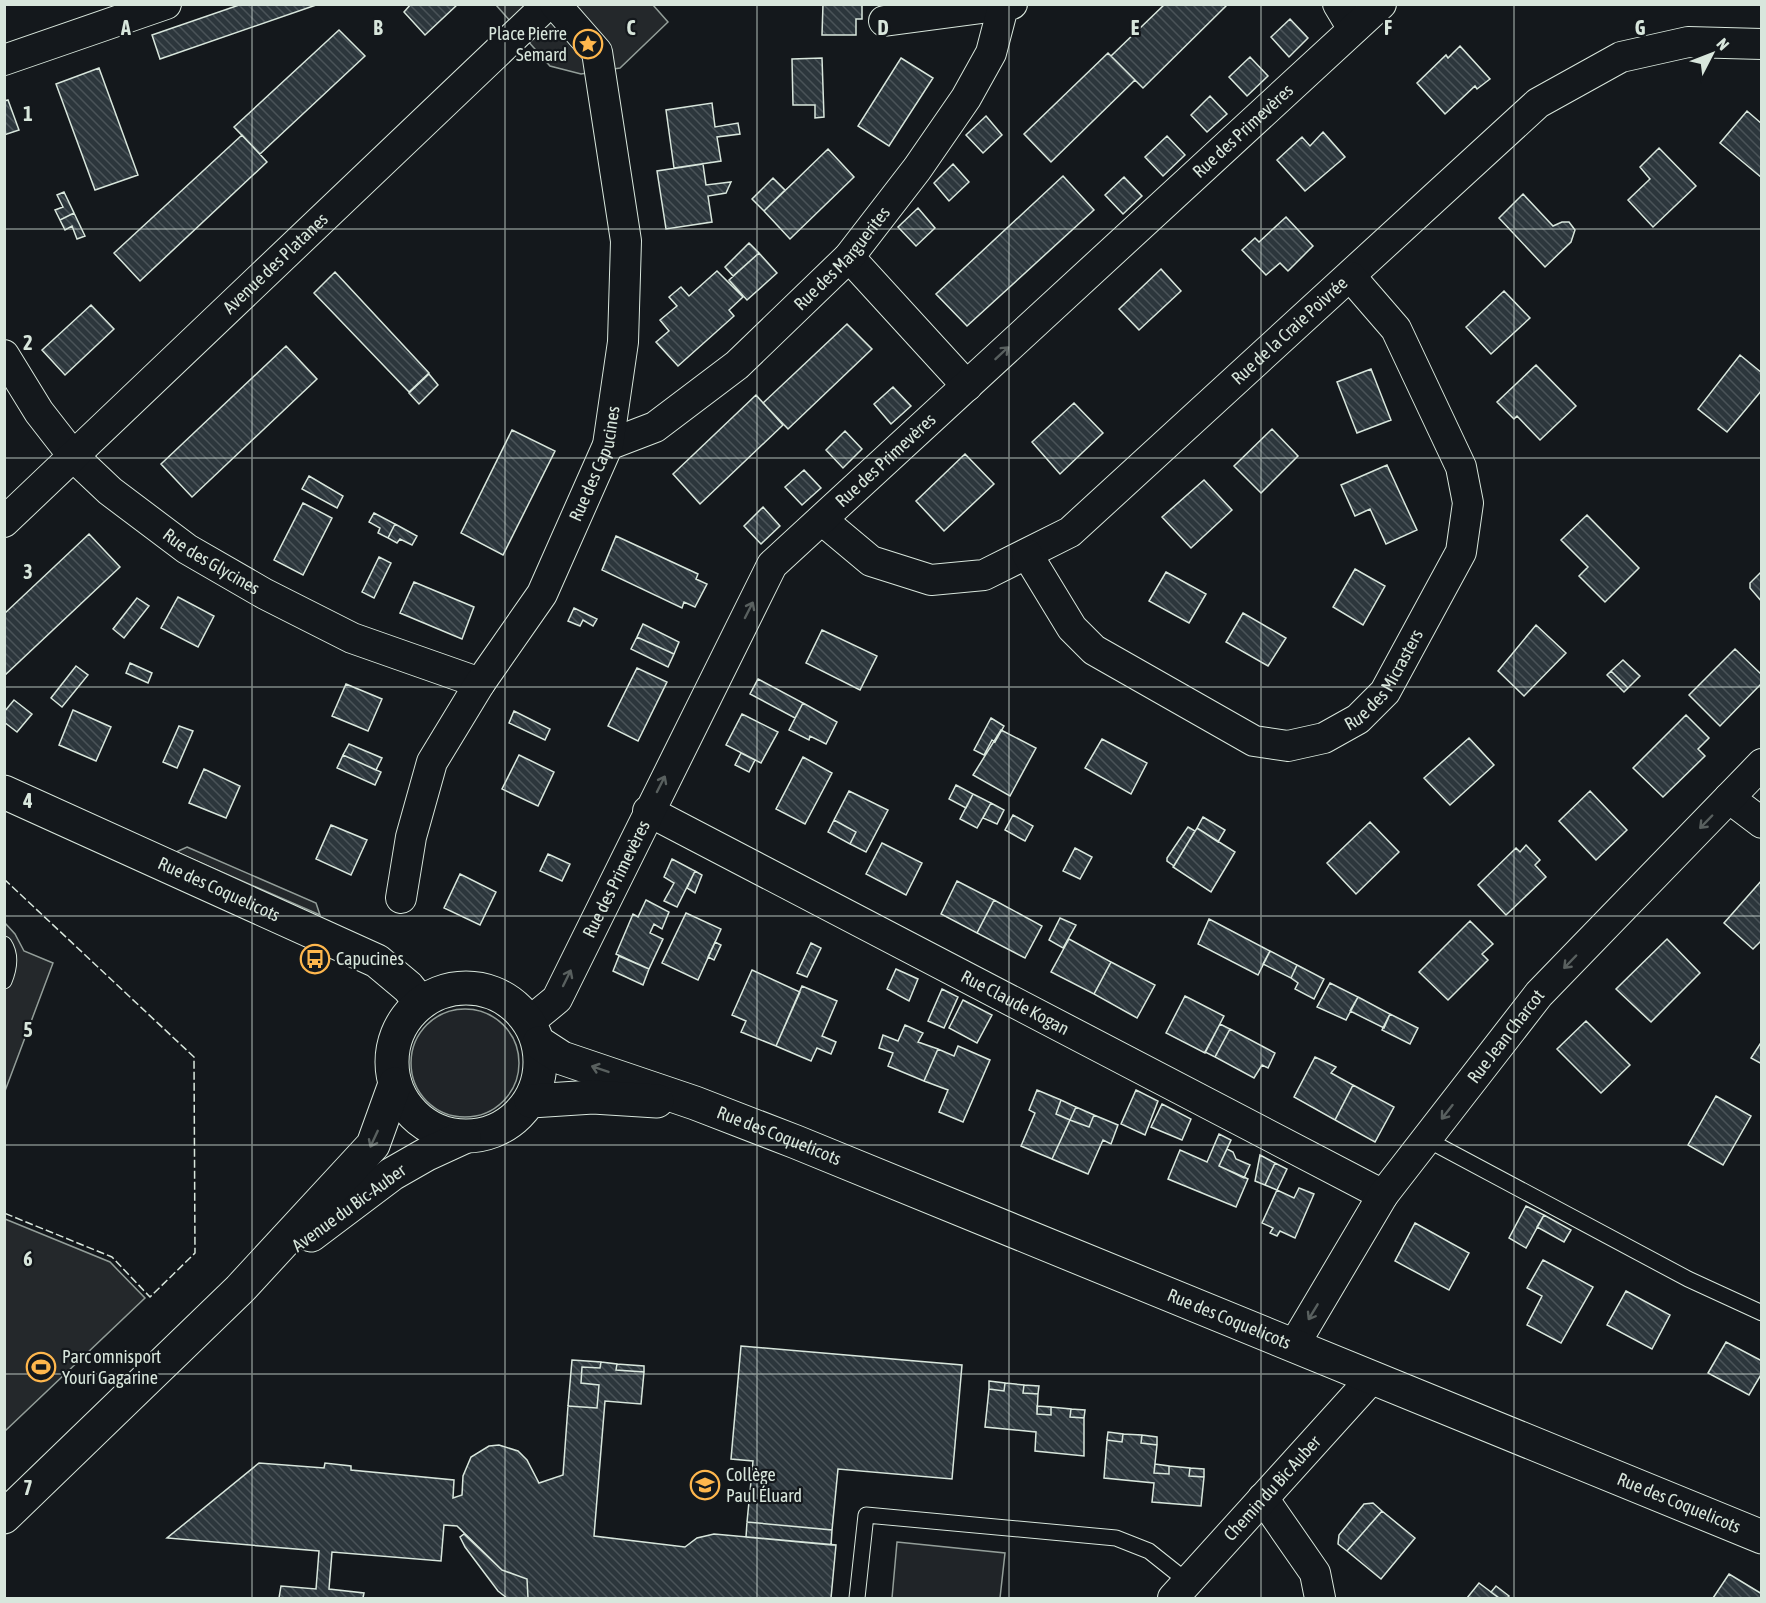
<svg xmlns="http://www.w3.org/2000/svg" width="1766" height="1603" font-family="'Asap Condensed',sans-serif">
	<defs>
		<pattern id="building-back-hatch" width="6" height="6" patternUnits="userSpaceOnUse" patternTransform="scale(1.5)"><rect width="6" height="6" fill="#2c363c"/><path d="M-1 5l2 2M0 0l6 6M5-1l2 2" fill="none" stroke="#4a5358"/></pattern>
	</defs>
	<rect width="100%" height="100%" fill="#14181c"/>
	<!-- grass -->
	<path fill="#202428" stroke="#939e99" stroke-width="1.5" d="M411 1063a54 54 0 1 1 108 0a54 54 0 1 1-108 0Z
		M897 1542 1005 1553 1000 1598H892Z"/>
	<!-- parking -->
	<path fill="#24282b" stroke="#939e99" stroke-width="1.5" d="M496 5H653L668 22 620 68 581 74 550 66Z
		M187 847 316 903 320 915 176 852Z
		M5 923 15 934 24 951 53 963 5 1091Z
		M5 1219 110 1262 145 1298 5 1431Z"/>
	<!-- building -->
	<path fill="url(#building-back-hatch)" stroke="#d8e6dc" stroke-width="1.5" d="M242 4H319L160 59 152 35Z
		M411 4H458L425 35 404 12Z
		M823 4H862V19H856V35H822Z
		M1165 4H1228L1143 88 1111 56Z
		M1290 19 1308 38 1289 57 1271 37Z
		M339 30 365 56 260 154 234 127Z
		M1460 46 1490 79 1477 89 1475 86 1445 114 1417 83 1446 55 1448 58Z
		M1108 53 1135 80 1051 162 1024 134Z
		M1250 57 1268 76 1247 96 1229 77Z
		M822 58 824 117 815 118V105H793L792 59Z
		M901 58 933 78 889 146 858 126Z
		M99 68 138 175 95 190 56 84Z
		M1210 96 1227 114 1207 132 1191 115Z
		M8 100 19 130 4 135V101Z
		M712 103 715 127 738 123 740 134 717 137 721 161 674 168 666 110Z
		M1747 111 1762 124V178L1720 143Z
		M986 116 1002 135 983 153 966 135Z
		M1323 132 1345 157 1305 191 1277 160 1302 137 1310 146Z
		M242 135 267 162 140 281 114 253Z
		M1167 136 1185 155 1163 176 1145 157Z
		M1659 148 1696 186 1653 227 1628 200 1650 179 1640 167Z
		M828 149 854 177 790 239 764 211Z
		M703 164 706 185 731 182 726 193 708 196 712 222 666 229 657 171Z
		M953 164 969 182 949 201 934 183Z
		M1063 176 1094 210 967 326 936 294Z
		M1124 177 1142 196 1123 214 1105 195Z
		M773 178 785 190 764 211 752 199Z
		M64 192 74 213 60 220 55 210 63 207 57 195Z
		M1523 194 1553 226 1562 222H1569L1575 230 1571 242 1545 267 1499 218Z
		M918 208 935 228 916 246 898 227Z
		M74 213 85 236 77 239 72 226 65 230 60 220Z
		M1286 217 1313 246 1288 271 1280 263 1266 275 1242 250 1255 238 1259 242Z
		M749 243 759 253 733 276 725 267Z
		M759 253 777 273 747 300 729 280Z
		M1161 269 1181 291 1139 330 1119 309Z
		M717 271 743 297 729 310 734 316 678 366 656 342 669 331 660 320 677 306 669 297 681 287 689 296Z
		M335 272 429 373 409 392 314 293Z
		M1504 291 1530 318 1491 354 1466 327Z
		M91 305 114 329 65 375 42 350Z
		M847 324 872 349 788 429 763 403Z
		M286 346 317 379 192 497 161 464Z
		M1740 355 1762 373V390L1727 432 1698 409Z
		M1536 365 1576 406 1540 440 1517 416 1514 419 1497 402Z
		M1371 369 1391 420 1357 433 1337 382Z
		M429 374 438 385 419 404 409 393Z
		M893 387 911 406 891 424 874 404Z
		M756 395 783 425 700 504 673 474Z
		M1074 403 1103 433 1060 474 1032 442Z
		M1272 429 1298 456 1261 493 1234 466Z
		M512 430 555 451 503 555 461 533Z
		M845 431 862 449 843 468 826 450Z
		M965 454 994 484 944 531 916 501Z
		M1387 465 1417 530 1386 544 1370 509 1355 516 1341 485Z
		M804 470 821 488 802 505 785 487Z
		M309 476 343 496 337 508 302 489Z
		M1204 480 1232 510 1191 548 1162 517Z
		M303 503 332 518 303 575 274 560Z
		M763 507 780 526 761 544 744 526Z
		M374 513 395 524 388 538 378 533 380 528 369 522Z
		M1587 515 1639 568 1605 602 1579 576 1588 567 1561 540Z
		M395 524 417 536 412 545 400 539 397 543 388 538Z
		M89 534 120 567 4 676V614Z
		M616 536 698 574 696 579 707 584 695 607 684 602 682 608 602 570Z
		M379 557 391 563 374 598 362 592Z
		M1355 569 1385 586 1363 625 1333 607Z
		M1762 571V602L1750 588V583Z
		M1166 572 1206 594 1189 623 1149 601Z
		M414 582 474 607 462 639 400 613Z
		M178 597 214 616 198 647 161 628Z
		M137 598 149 606 124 638 113 629Z
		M574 608 597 619 593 626 583 620 580 626 568 621Z
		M1243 613 1286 638 1268 666 1226 642Z
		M643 624 679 642 674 654 637 637Z
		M1536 625 1566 653 1524 696 1498 671Z
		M822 630 877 656 860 690 806 663Z
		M637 637 674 654 668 667 631 649Z
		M1735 649 1762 675V683L1720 726 1689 695Z
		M1623 660 1640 676 1628 688 1611 671Z
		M130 663 152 673 148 683 126 673Z
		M76 666 88 675 62 707 51 698Z
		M637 668 667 682 638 741 608 726Z
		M1611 671 1628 688 1624 692 1607 675Z
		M758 679 803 703 795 718 750 694Z
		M346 684 382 699 368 731 332 716Z
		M14 700 32 714 17 732 4 722V712Z
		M803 703 837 722 826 744 810 736 809 740 789 730Z
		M73 710 111 727 96 761 59 745Z
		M514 711 550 729 545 740 509 723Z
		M742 714 778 732 761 763 726 745Z
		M1686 715 1709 738 1698 749 1705 756 1663 797 1633 768Z
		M991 718 1004 726 995 742 992 740 984 755 974 750Z
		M179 726 193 731 177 768 163 762Z
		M1001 730 1036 748 1010 796 973 775Z
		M1469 738 1494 765 1450 805 1424 778Z
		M1102 739 1147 763 1131 794 1085 768Z
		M349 744 382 758 376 770 343 755Z
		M741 753 755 760 749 772 735 765Z
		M343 755 381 772 375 785 337 768Z
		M519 755 554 772 538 806 502 789Z
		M803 757 832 773 805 824 776 809Z
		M204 769 240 786 226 818 189 803Z
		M956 785 973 794 966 808 949 799Z
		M849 791 888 810 866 852 850 844 856 832 834 820Z
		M1590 791 1627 830 1596 860 1559 821Z
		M973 794 991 803 977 828 960 819Z
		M991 803 1004 810 997 824 983 818Z
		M1013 815 1033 826 1025 841 1005 830Z
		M1203 817 1225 830 1218 842 1197 828Z
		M834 820 856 832 850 844 828 832Z
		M1370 822 1399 852 1356 894 1327 863Z
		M331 825 367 840 351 875 316 859Z
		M1188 827 1195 831 1174 866 1167 861V858Z
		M1197 828 1235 852 1211 892 1173 867Z
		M882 843 922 863 906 895 866 874Z
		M1526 845 1540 860 1535 865 1546 877 1506 915 1478 885 1516 848 1520 852Z
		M1075 848 1092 857 1080 879 1063 871Z
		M548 854 570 864 562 881 540 871Z
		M672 859 695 871 677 907 664 901 674 883 664 877Z
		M695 871 702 875 695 893 687 888Z
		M460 874 496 892 480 925 444 908Z
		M1762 880V940L1753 949 1724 923Z
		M957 881 994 900 977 933 941 914Z
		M646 900 669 912 662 929 654 924 650 933 663 939 649 969 616 954 633 914 638 917Z
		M994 900 1042 926 1025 958 977 933Z
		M686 913 721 929 698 980 662 963Z
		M1060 918 1076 925 1063 948 1049 940Z
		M1209 919 1270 951 1258 975 1198 944Z
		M1470 921 1493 944 1482 954 1488 960 1448 1000 1419 972Z
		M1069 939 1111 962 1094 994 1051 972Z
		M1667 939 1700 973 1651 1022 1616 989Z
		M715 942 721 945 714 960 708 957Z
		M811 943 821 948 807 977 797 973Z
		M1270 951 1297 965 1291 978 1263 964Z
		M619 956 649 969 643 985 613 971Z
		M1111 962 1155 985 1137 1018 1094 994Z
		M1297 965 1324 979 1314 999 1295 989 1298 983 1291 978Z
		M896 969 918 979 909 1001 887 989Z
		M752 970 800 992 776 1046 741 1032 746 1021 732 1015Z
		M1330 983 1358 997 1346 1020 1317 1007Z
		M802 986 837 1001 822 1036 836 1042 831 1054 817 1048 811 1061 776 1046Z
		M942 989 958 997 944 1028 928 1021Z
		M1185 996 1224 1016 1205 1053 1166 1033Z
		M1358 997 1390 1014 1384 1028 1350 1011Z
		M963 1000 992 1015 977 1043 949 1028Z
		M1390 1014 1418 1028 1410 1044 1382 1030Z
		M1586 1021 1630 1065 1601 1093 1557 1049Z
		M1220 1024 1230 1029 1215 1057 1205 1052Z
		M905 1025 923 1033 918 1042 938 1049 924 1081 888 1066 893 1053 879 1048 883 1035 898 1041Z
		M1230 1029 1275 1053 1268 1068 1262 1065 1254 1078 1215 1057Z
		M1762 1041V1064L1751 1058Z
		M958 1046 990 1060 963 1122 939 1112 948 1090 924 1081 938 1049 954 1056Z
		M1315 1057 1336 1067 1331 1073 1353 1085 1335 1120 1294 1097Z
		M1353 1085 1394 1107 1375 1142 1335 1120Z
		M1037 1090 1061 1100 1056 1114 1070 1120 1052 1159 1021 1146 1035 1113 1029 1110Z
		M1136 1090 1158 1101 1145 1135 1121 1124Z
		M1716 1096 1751 1116 1723 1165 1688 1145Z
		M1061 1100 1076 1107 1070 1120 1056 1114Z
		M1162 1104 1191 1119 1182 1140 1151 1127Z
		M1076 1107 1094 1115 1089 1127 1070 1120Z
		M1094 1115 1118 1125 1111 1144 1103 1140 1088 1174 1052 1159 1070 1120 1089 1127Z
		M1219 1134 1231 1140 1219 1166 1248 1179 1236 1207 1168 1179 1180 1150 1207 1162Z
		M1227 1149 1233 1152 1236 1159 1250 1165 1244 1178 1219 1166Z
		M1260 1155 1275 1163 1265 1185 1255 1181Z
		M1275 1163 1287 1169 1277 1190 1265 1185Z
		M1299 1188 1314 1194 1295 1238 1280 1231 1277 1236 1270 1233 1273 1228 1262 1223 1277 1190 1294 1198Z
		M1526 1206 1544 1215 1526 1248 1509 1238Z
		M1544 1215 1571 1230 1564 1242 1537 1227Z
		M1415 1223 1469 1253 1449 1290 1395 1261Z
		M1543 1260 1593 1287 1561 1343 1527 1325 1542 1296 1527 1288Z
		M1626 1291 1670 1315 1652 1349 1607 1325Z
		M1726 1342 1762 1361V1373L1749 1395 1708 1373Z
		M741 1346 962 1365 952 1479 838 1469 832 1530 747 1522 753 1461 731 1459Z
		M572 1360 601 1362 600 1368 582 1367 581 1383 599 1385 597 1408 568 1406Z
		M601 1362 617 1364 616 1370 644 1372 641 1404 605 1401 594 1536 685 1547 697 1538 714 1534 836 1545 831 1598H528L527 1579 502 1570 457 1526 444 1525 441 1561 332 1552 329 1589 364 1593 363 1598H279L281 1586 316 1589 319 1551 167 1538 259 1463 324 1468 325 1463 351 1466V1470L454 1480 453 1498 462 1495 463 1476 471 1457 489 1446 499 1445 518 1451 527 1460 539 1483 563 1475 568 1406 597 1408 599 1385 581 1383 582 1367 600 1368Z
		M617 1364 644 1366V1372L616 1370Z
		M989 1381 1005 1383 1004 1391 989 1389Z
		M1005 1383 1024 1385 1023 1393 1038 1394 1037 1414 1051 1415V1407L1071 1409 1070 1417 1084 1418V1456L1035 1451 1036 1432 985 1427 989 1389 1004 1391Z
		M1024 1385 1039 1386 1038 1394 1023 1393Z
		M1037 1406 1051 1407V1415L1037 1414Z
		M1071 1409 1085 1410 1084 1418 1070 1417Z
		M1108 1432 1123 1434 1122 1442 1107 1440Z
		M1123 1434 1142 1435 1141 1443 1157 1445 1154 1473 1169 1474V1466L1190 1468 1189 1476 1204 1477 1201 1506 1152 1502 1154 1483 1104 1478 1107 1440 1122 1442Z
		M1142 1435 1157 1437V1445L1141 1443Z
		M1155 1464 1169 1466V1474L1154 1473Z
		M1190 1468 1204 1469V1477L1189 1476Z
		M1373 1503 1382 1511 1347 1551 1338 1544 1339 1535 1364 1504Z
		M1382 1511 1415 1538 1381 1579 1347 1551Z
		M747 1522 832 1530 831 1545 746 1537Z
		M464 1534 502 1570 527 1579 528 1598H507L498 1591 465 1547 460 1537Z
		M1729 1574 1762 1594V1598H1713Z
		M1479 1583 1499 1598H1467Z
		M1496 1586 1509 1596 1507 1598H1499L1491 1592Z"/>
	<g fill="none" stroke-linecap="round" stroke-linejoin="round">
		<!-- service casing -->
		<g stroke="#d8e6dc" stroke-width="17">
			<path id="service" d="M4 944C12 956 9 969 4 981
				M1426 1139 1688 1279 1762 1313
				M857 1598 866 1515 1116 1538 1149 1551 1188 1582"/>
		</g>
		<!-- minor casing -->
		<g stroke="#d8e6dc" stroke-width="32">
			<g id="minor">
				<path d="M1338 4 1353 29"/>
				<path d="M884 21 1012 4"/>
				<path d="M4 60 166 4"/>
				<path d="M849 257 967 386"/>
				<path id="s1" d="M4 355 39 412 74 457 110 491 187 549 265 594 352 638 480 683"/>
				<path id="s2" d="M608 445 655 427 737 365 849 257 917 169 966 98 991 53 1003 7"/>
				<path id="s3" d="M822 520 871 561 931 580 984 575 1070 532 1538 103 1621 57 1688 42 1762 44"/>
				<path id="s4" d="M4 522 548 4"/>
				<path id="s5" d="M1027 554 1072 628 1094 650 1254 741 1288 746 1324 738 1358 719 1385 692 1461 552 1468 503 1461 467 1396 329 1351 277"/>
				<path d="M1729 798 1762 823"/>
				<path id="s6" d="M648 811 1383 1195"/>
				<path id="s7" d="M401 898 411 837 432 762 480 683 542 594 608 445 623 342 626 241 597 52 555 4"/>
				<path id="s8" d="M529 1022 557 999 772 565 1381 4"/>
				<path id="s9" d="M1294 1345 1383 1195 1539 994 1762 764"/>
				<path d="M1263 1498 1315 1573 1320 1598"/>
				<path id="s10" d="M1173 1598 1373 1377"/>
			</g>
		</g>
		<!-- tertiary casing -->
		<g stroke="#d8e6dc" stroke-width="35">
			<g id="tertiary">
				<path id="s11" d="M4 792 377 961 408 987 420 1002"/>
			</g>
		</g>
		<!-- secondary casing -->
		<g stroke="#d8e6dc" stroke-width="35">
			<g id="secondary">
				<circle cx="466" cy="1062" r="74"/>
				<path id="s12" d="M539 1043 562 1058 695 1103 796 1142 1762 1537"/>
				<path d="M531 1101 593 1097 657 1101"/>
				<path d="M311 1235 392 1174 427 1154 464 1137"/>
				<path d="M4 1517 240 1289 373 1145 395 1084"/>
			</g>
		</g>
		<!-- service -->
		<use href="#service" stroke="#14181c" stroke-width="15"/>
		<!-- minor -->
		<use href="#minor" stroke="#14181c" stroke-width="30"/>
		<!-- tertiary -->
		<use href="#tertiary" stroke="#14181c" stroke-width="33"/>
		<!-- secondary -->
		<use href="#secondary" stroke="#14181c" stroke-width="33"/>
		<!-- fence -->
		<path stroke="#d8e6dc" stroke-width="1.5" stroke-dasharray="8 3" stroke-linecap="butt" d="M4 879 194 1057 195 1253 150 1297 112 1257 4 1213"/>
	</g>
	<!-- one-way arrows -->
	<defs><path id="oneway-shaft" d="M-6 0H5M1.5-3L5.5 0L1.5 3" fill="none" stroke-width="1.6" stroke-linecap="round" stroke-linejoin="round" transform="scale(1.5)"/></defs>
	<g stroke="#59605f">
		<use href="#oneway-shaft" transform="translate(1002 353) rotate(-43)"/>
		<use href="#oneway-shaft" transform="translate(749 610) rotate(-63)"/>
		<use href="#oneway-shaft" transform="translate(661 784) rotate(-63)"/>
		<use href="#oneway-shaft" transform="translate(1706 822) rotate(134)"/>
		<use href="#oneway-shaft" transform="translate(1570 962) rotate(134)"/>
		<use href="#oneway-shaft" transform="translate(567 978) rotate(-64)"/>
		<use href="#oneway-shaft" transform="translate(600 1069) rotate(-161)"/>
		<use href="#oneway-shaft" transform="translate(1447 1112) rotate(128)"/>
		<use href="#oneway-shaft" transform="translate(374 1139) rotate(115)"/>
		<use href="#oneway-shaft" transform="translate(1313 1312) rotate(121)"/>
	</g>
	<!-- grid -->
	<path fill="none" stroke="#d8e6dc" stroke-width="1.5" stroke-opacity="0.55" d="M252 4V1598M505 4V1598M757 4V1598M1009 4V1598M1261 4V1598M1514 4V1598M4 229H1762M4 458H1762M4 687H1762M4 916H1762M4 1145H1762M4 1374H1762"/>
	<!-- icons -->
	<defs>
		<g id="sight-ring" transform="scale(1.5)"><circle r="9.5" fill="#14181c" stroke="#ffb74d" stroke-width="1.5"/><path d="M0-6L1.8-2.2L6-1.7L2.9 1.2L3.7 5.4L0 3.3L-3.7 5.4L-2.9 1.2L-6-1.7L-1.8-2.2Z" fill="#ffb74d"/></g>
		<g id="bus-ring" transform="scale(1.5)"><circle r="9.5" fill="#14181c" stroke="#ffb74d" stroke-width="1.5"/><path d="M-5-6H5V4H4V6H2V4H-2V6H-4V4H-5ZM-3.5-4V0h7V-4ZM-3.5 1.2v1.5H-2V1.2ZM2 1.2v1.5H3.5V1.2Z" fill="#ffb74d"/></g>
		<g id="stadium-ring" transform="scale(1.5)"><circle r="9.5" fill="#14181c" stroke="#ffb74d" stroke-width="1.5"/><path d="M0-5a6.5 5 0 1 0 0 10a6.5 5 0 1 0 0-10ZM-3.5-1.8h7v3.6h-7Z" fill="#ffb74d"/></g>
		<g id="school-ring" transform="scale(1.5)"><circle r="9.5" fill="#14181c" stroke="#ffb74d" stroke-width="1.5"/><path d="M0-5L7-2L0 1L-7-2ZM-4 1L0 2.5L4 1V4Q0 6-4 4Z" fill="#ffb74d"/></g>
	</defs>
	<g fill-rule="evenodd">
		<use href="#sight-ring" x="588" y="44"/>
		<use href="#bus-ring" x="315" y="959"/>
		<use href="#stadium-ring" x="41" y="1367"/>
		<use href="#school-ring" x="705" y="1485"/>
	</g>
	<g text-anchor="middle" stroke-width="4.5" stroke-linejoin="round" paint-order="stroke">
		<!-- poi labels -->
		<g font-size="18" fill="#d8e6dc" stroke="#14181c" text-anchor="start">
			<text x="567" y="40" text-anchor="end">Place Pierre<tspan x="567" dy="21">Semard</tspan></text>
			<text x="336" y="965">Capucines</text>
			<text x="62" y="1363">Parc omnisport<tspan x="62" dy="21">Youri Gagarine</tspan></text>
			<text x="726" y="1481">Collège<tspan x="726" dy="21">Paul Éluard</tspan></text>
		</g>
		<!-- street labels -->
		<g font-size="18" fill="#d8e6dc" stroke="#14181c">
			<text dy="6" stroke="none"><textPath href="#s8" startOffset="1161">Rue des Primevères</textPath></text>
			<text dy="6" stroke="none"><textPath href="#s2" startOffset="303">Rue des Marguerites</textPath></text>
			<text dy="6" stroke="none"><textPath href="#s4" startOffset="375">Avenue des Platanes</textPath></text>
			<text dy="6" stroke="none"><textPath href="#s3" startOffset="574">Rue de la Craie Poivrée</textPath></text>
			<text dy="6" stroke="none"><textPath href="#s8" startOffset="675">Rue des Primevères</textPath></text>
			<text dy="6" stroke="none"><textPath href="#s7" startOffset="482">Rue des Capucines</textPath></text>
			<text dy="6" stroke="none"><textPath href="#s1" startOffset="297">Rue des Glycines</textPath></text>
			<text dy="6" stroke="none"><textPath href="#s5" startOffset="459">Rue des Micrasters</textPath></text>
			<text dy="6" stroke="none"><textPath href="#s8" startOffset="170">Rue des Primevères</textPath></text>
			<text dy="6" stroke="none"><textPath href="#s11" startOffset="236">Rue des Coquelicots</textPath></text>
			<text dy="6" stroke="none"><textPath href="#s6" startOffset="414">Rue Claude Kogan</textPath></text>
			<text dy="6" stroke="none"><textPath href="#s9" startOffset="375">Rue Jean Charcot</textPath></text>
			<text dy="6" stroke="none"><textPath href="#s12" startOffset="258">Rue des Coquelicots</textPath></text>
			<text transform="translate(349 1208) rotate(-36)" y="6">Avenue du Bic-Auber</text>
			<text dy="6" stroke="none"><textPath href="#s12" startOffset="744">Rue des Coquelicots</textPath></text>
			<text dy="6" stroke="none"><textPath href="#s10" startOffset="148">Chemin du Bic Auber</textPath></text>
			<text dy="6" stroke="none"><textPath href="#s12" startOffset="1230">Rue des Coquelicots</textPath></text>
		</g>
	</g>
	<g font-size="20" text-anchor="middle" font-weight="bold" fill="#d8e6dc" stroke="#14181c" stroke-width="4.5" stroke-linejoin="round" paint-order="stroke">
		<text x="126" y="35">A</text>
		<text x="378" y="35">B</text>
		<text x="631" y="35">C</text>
		<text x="883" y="35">D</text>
		<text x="1135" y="35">E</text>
		<text x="1388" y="35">F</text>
		<text x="1640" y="35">G</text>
		<text x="28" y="121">1</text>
		<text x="28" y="350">2</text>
		<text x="28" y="579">3</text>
		<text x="28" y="808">4</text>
		<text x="28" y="1037">5</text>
		<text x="28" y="1266">6</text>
		<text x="28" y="1495">7</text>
	</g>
	<!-- border -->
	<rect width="1766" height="1603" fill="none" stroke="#d8e6dc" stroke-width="12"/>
	<!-- north arrow -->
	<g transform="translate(1712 54) rotate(48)" stroke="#14181c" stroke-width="4.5" paint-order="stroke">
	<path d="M0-4.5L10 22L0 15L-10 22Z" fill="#d8e6dc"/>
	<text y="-9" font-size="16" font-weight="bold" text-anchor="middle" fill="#d8e6dc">N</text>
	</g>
</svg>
